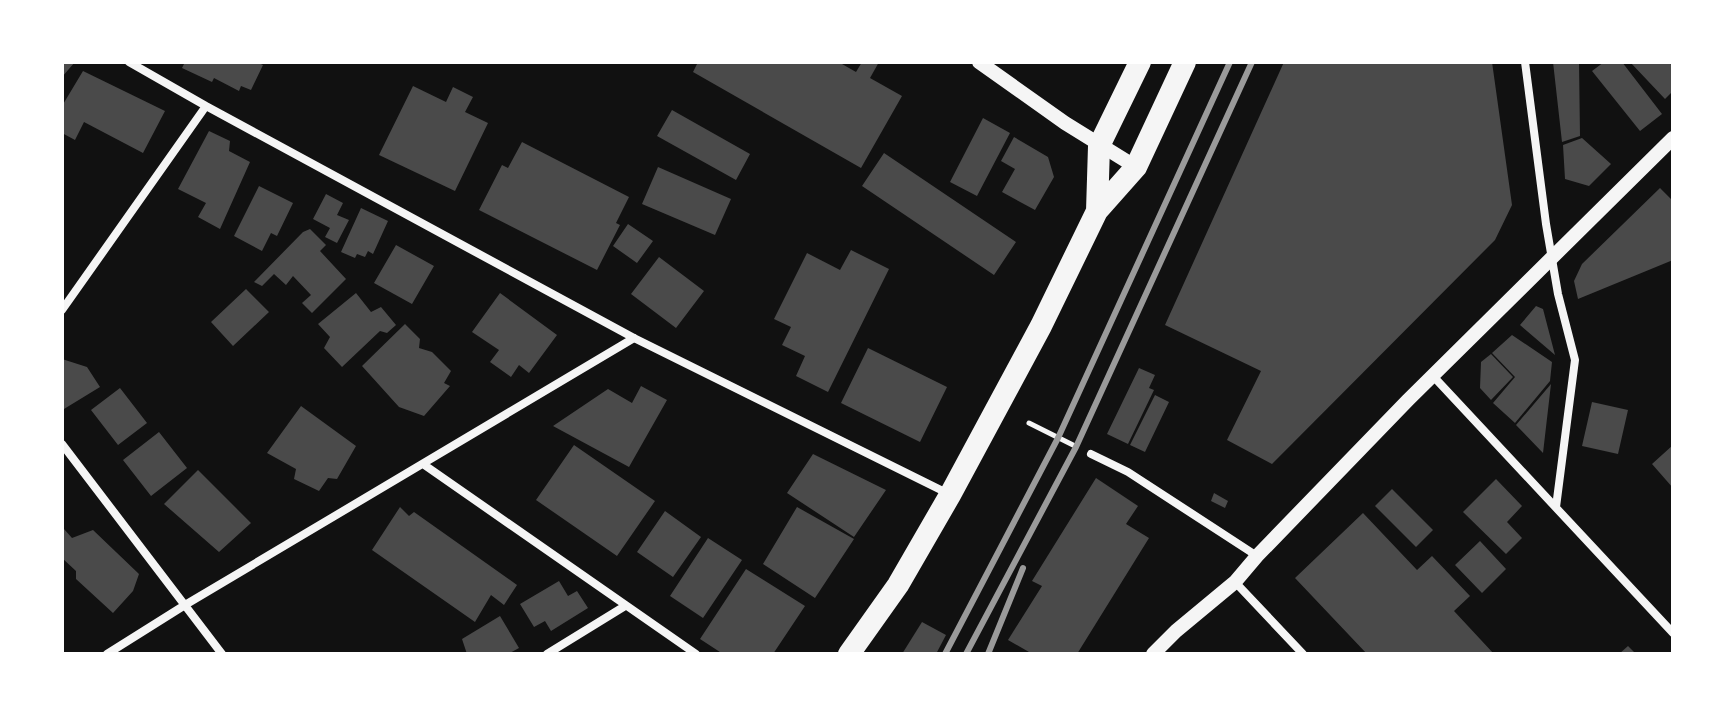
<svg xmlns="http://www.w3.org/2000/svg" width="1735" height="716" font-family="Barlow,sans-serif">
	<rect width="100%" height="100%" fill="#111"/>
	<!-- building -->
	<path fill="#4a4a4a" d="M62 62H75L62 77Z
		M185 62H256L263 65 251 90 241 86 239 91 214 78 212 82 182 68Z
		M698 62H843L842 64 856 72 862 62H879L870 78 902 96 861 168 693 72Z
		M1284 62H1492L1512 205 1495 240 1272 464 1227 440 1261 371 1165 325Z
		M1553 62H1579L1580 136 1562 142Z
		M1604 62H1622L1662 114 1640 131 1592 71Z
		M1630 62H1669L1673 67V91L1665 99Z
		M83 71 165 111 143 153 84 122 75 140 62 133V106Z
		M413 86 446 102 453 87 473 97 465 112 488 123 455 191 379 155Z
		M672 110 750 154 736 180 657 136Z
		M983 118 1010 133 977 196 950 182Z
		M209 131 230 141 229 151 250 162 220 229 198 217 206 203 178 189Z
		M1014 137 1048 157 1054 177 1035 210 1002 192 1015 169 1001 161Z
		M1582 138 1611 164 1589 186 1565 179 1563 145Z
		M522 142 629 197 616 223 620 225 597 270 479 210 502 165 508 168Z
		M884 153 1016 242 994 275 862 186Z
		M658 167 731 199 715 235 642 204Z
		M259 186 293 203 277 236 271 233 262 251 234 236Z
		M1660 188 1673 201V260L1578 299 1574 281 1582 264Z
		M326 194 343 203 337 215 349 220 337 243 325 237 330 228 313 219Z
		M361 208 388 221 373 254 368 251 365 257 357 254 355 258 341 252Z
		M628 224 653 241 637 263 613 246Z
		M310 229 326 245 320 251 346 279 312 313 302 303 311 295 293 276 286 285 274 274 262 286 254 282 303 232Z
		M396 245 434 266 412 304 374 283Z
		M851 250 889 269 828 392 796 376 805 356 782 345 791 327 774 319 807 253 840 270Z
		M659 257 704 291 676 328 631 294Z
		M246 289 269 312 233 346 211 322Z
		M356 293 371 312 381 307 396 325 387 333 380 331 342 367 324 348 330 337 318 324Z
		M500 293 557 335 529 373 519 365 511 377 490 362 499 350 472 332Z
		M1536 306 1543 309 1555 355 1520 325Z
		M405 324 420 339 419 348 432 352 451 371 444 383 450 386 424 416 399 407 362 366Z
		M1512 335 1552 362 1550 381 1515 423 1493 403 1515 377 1492 353Z
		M868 348 947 387 920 442 841 403Z
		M1491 354 1513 377 1491 400 1480 388 1481 362Z
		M62 359 87 367 100 387 64 409 62 404Z
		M1139 368 1155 375 1149 388 1154 390 1128 444 1107 434Z
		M1551 384 1543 453 1516 425Z
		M641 386 667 400 629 467 553 426 608 389 632 403Z
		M120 388 147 423 118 445 91 410Z
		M1155 395 1169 402 1145 452 1130 445Z
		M1592 402 1628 410 1618 454 1582 446Z
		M301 406 356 446 337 479 328 478 319 491 294 479 296 469 267 453Z
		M159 432 187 468 151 496 123 460Z
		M574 445 655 501 617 556 536 500Z
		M1673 445V488L1652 464Z
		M813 454 886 490 854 537 787 493Z
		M198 470 251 523 219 552 164 504Z
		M1096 478 1138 506 1126 524 1149 538 1077 654H1028L1029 652 1008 640 1042 586 1032 581Z
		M1496 479 1522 506 1507 522 1522 538 1506 554 1463 512Z
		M1392 489 1433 530 1416 547 1375 506Z
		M1214 493 1228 501 1225 508 1211 501Z
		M400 507 409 516 414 512 517 585 504 605 491 595 475 622 372 550Z
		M797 507 854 539 815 598 763 564Z
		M665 511 701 537 673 577 637 552Z
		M1363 513 1417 570 1432 556 1470 596 1454 611 1494 654H1367L1295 578Z
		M64 529 72 538 93 530 139 574 133 591 113 613 76 579V571L62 558V531Z
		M708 538 742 560 703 618 670 596Z
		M1480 541 1506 569 1482 593 1455 565Z
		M746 569 805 606 773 654H723L700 639Z
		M559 581 568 596 577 591 588 608 551 631 545 621 534 627 520 604Z
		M500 616 519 648 508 654H467L462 639Z
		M922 622 946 635 936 654H902Z
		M1628 646 1636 654H1619Z"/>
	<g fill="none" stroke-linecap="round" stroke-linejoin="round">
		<!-- path -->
		<path stroke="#f5f5f5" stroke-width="5" d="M1029 423 1073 445"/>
		<!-- minor -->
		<path stroke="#f5f5f5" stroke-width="8" d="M129 62 206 106 634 338 949 494
			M1525 62 1546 224 1558 294 1575 360 1556 507
			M62 310 206 106
			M1433 376 1673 633
			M62 444 222 654
			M1091 454 1128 472 1257 556
			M423 464 696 654
			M1235 582 1303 654
			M107 654 185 605 634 338
			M547 654 625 606"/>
		<!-- tertiary -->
		<path stroke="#f5f5f5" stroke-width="14" d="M979 62 1065 123 1136 167
			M1153 654 1176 631 1235 582 1257 556 1408 400 1673 138"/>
		<!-- trunk -->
		<path stroke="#f5f5f5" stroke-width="22" d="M1097 211 1099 146 1140 62
			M849 654 898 585 950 495 1041 326 1097 211 1136 167 1185 62"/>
		<!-- rail -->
		<path stroke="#9a9a9a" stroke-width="6" d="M945 654 1058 438 1230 62
			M966 654 1076 447 1252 62
			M988 654 1023 568"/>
	</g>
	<!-- border -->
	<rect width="1735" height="716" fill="none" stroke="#ffffff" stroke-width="128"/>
</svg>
